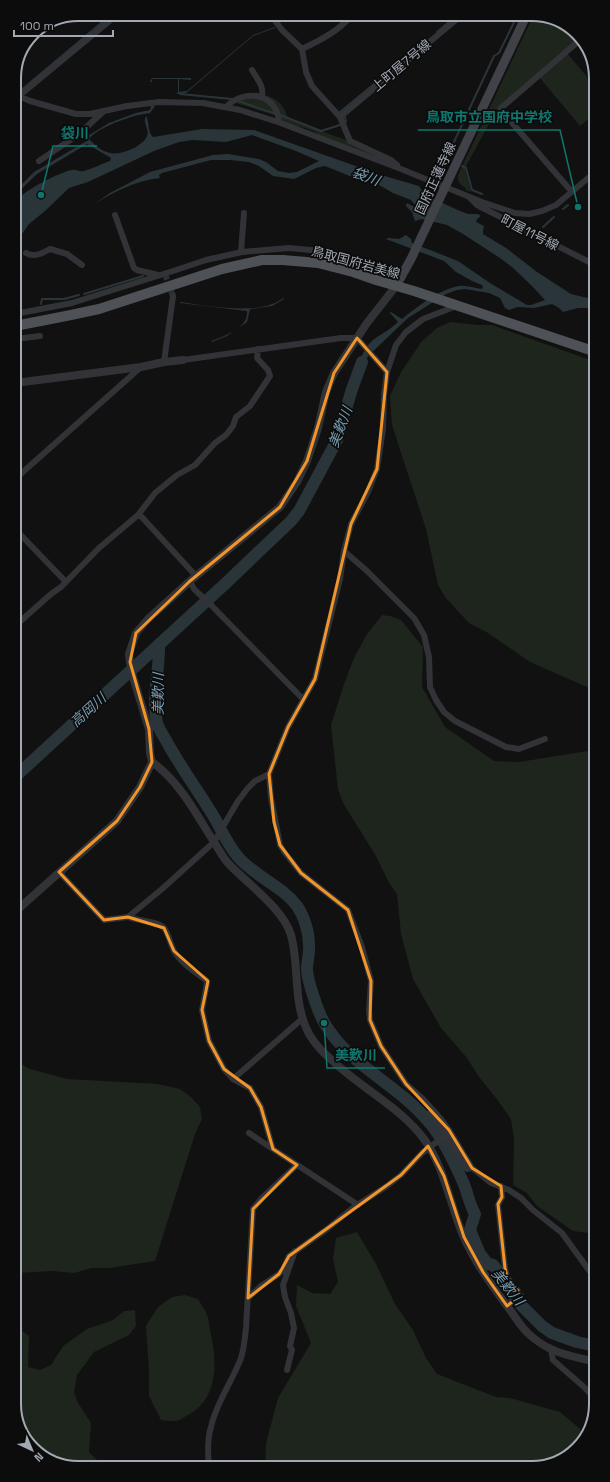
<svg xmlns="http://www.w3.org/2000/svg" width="610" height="1482" font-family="'Space Grotesk','Noto Sans JP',sans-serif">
	<rect width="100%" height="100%" fill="#111112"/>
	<!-- green -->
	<path fill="#1d251d" d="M534 14 571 27 579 38 496 111 465 168 471 192 465 190 466 188C460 185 457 181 458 175Z
		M567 53 593 84V115L580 126 539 77Z
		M265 95C279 100 284 105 288 119L346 140 350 144 389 162 319 135C308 126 294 127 281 122L274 104Z
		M243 97C263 98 266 98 277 116L236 103 235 101Z
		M450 322 478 325H492L593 361 594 690 530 662 488 633 469 623 445 597 438 585 426 529 392 425 390 396 401 372 422 341 437 328Z
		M382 615 390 616 401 620 423 647 422 687 445 727 494 761 519 762 594 750 596 1234 573 1231 537 1206 527 1193 513 1185 514 1140 511 1119 496 1098 479 1077 467 1058 441 1028 413 979 401 934 397 894 389 883 376 856 343 803 338 789 331 725 344 684 354 658 367 634Z
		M16 1060 27 1068 67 1079 158 1084 180 1089 192 1098 200 1107 202 1119 195 1134 155 1261 109 1268H92L74 1273 52 1271 17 1273Z
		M357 1232 376 1264 395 1304 413 1330 426 1358 437 1374 496 1397 510 1398 560 1412 586 1434 583 1443 552 1465 265 1467 266 1443 278 1398 311 1343 296 1306 297 1285 312 1293 330 1294 338 1282 333 1259 336 1238Z
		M185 1295 198 1299C201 1304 205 1310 207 1315 209 1320 209 1325 210 1330 217 1359 219 1397 190 1414 176 1422 178 1422 161 1420L149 1396V1370L146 1326 158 1307 172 1297Z
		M135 1310 136 1326 129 1335 94 1352 77 1375 74 1392 78 1403 91 1423 89 1452 100 1463 102 1468H73L39 1455 17 1424V1327L29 1336 28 1367 40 1370 51 1365 63 1346 87 1329 113 1320 124 1311Z"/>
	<!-- water -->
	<path fill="#2a353a" d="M275 27V28L253 36 186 93 176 94 178 92V79H152V82H150L152 78H191V80L179 79V92L187 91 253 35Z
		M151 106H155L150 113C146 114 142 114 138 115 124 119 97 128 89 139 105 156 116 157 136 147 140 144 145 141 147 136 150 129 142 123 146 116 150 123 147 132 153 137L202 129 254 130 381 175 419 186 425 195 460 211 468 214H478L481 216 477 219 476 222 484 226 483 231V234L506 248 537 272 571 294 583 297 593 299V308H578L563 312 559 308 552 304 534 308 518 307 509 310 505 308 500 298 489 293 465 289 457 290 446 294 408 318 368 356 359 377 355 376C359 364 362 349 373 340 381 334 390 330 398 322L390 313 391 312 402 319C417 307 440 289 459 286 466 285 474 288 481 289L483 288 482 285 472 281 456 272 444 261 386 239 388 238 399 239 406 235 411 239 412 243 458 261 490 283 527 305H531L545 300 532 286 512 267 500 258 463 234 447 225 422 219 415 221 412 212 406 206 407 203 416 208V206L411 200 393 193 374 182 369 180 362 181 325 166 316 168 294 179 273 176 259 166 249 162 230 160H211L162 173 159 175 160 178C134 181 111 193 90 207L110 193 150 172 213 155 228 154 259 159 266 162 278 171 289 173 297 172 319 161 296 151 252 135 226 142 193 140 179 142 154 151 88 182 69 188 45 211 29 224 22 234 15 239C14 228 13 215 14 205 17 193 60 172 72 170 76 169 79 172 84 171 92 169 101 164 110 161L111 158 87 144 37 174 14 196V192L34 172 85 142 87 141 86 137 109 123 136 113 150 110Z
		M283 298 284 299 272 306 250 309 247 322 227 336 212 342 211 341C224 336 249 328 247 311L180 303 181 302C205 306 250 313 272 304 276 303 280 300 283 298Z"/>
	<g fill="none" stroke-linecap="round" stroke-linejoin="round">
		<!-- stream -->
		<path stroke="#2a353a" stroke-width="2" d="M437 32 458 14
			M14 90 19 92 112 14
			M180 94 232 99
			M238 101 276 114
			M340 112 379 80
			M280 115 321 131 340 125
			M345 117 346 122
			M450 161 446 159 494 56 499 53 518 14
			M462 166 466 168 472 190 482 194
			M563 209 568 205
			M543 227 554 217
			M84 294 143 276
			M41 304 42 299H64L79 295"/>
		<!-- river -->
		<path stroke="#2a353a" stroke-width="12" d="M159 644C160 670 151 697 157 723 159 730 165 738 168 744 182 769 199 792 214 817 222 831 228 846 239 858 256 877 282 886 297 906 304 916 309 932 309 945 310 953 307 961 307 969 307 980 319 1015 325 1024 349 1065 397 1084 427 1120 442 1136 454 1162 463 1182 468 1193 469 1204 475 1214L470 1230 480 1254 488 1264 493 1265 508 1284 512 1294 519 1303 542 1326 552 1333 577 1342 596 1346
			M16 776 226 583 291 521 299 511 337 440 352 389 362 362"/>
		<!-- minor-tunnel -->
		<path stroke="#2e2f32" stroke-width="6" stroke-dasharray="6 3" stroke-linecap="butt" d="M165 274 173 296"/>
		<!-- minor -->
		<path stroke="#323337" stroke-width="6" d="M270 14 282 30 302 49 306 72 312 86 340 117 350 141 391 160 397 165
			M302 49C321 40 340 30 353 14
			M252 70C257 79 264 86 262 96
			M14 94 30 101 76 114H90L127 106 159 102 203 103 240 110 278 122 401 169 482 202 515 213 529 214 542 211 556 205 593 174
			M19 96 118 14
			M226 107C244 88 277 93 279 122
			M340 117 463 14
			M39 161 79 134 104 111
			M572 192 501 110V108L580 40
			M470 198 477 205 593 264
			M115 215 134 268 137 270 158 275
			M241 252 244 213
			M26 253C34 258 43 253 50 249L67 254 82 265
			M456 305 454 307 423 319 406 332 396 345 387 372 384 395 383 429 377 469 368 492 351 524 344 551 340 579 315 679 288 727 269 774 271 798 280 845 285 853 301 873 348 910 362 947 371 981 369 1011 370 1020 381 1046 406 1084 423 1099 441 1119 449 1130 472 1168 491 1183 509 1190 521 1198 533 1210 562 1233 596 1280
			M15 314 72 303 173 271 206 260 242 252 289 248 321 251 349 258
			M15 339 40 336
			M183 360 341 338H357L387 372
			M164 362 173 296
			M15 479 141 367
			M139 514 196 576
			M15 529 66 582
			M344 551 367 571 414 618 424 635 429 657 430 687 436 700 444 712 455 721 506 747 519 749 545 739
			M190 581 194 589 212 606 303 699
			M15 626 51 594 61 587 99 548 138 515 155 493 177 475 195 465 215 443 226 435 233 426 236 417 250 406 270 376 268 370 257 358 258 349
			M59 872 104 920 128 917 162 889 214 842 238 801 248 788 255 781 269 774
			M128 917C137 921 158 921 164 928 169 934 170 944 174 951 181 963 195 972 206 980L207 983 202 1010 209 1041 224 1069 233 1079 250 1088 261 1107 273 1149 358 1205
			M233 1079 302 1019
			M430 1113 441 1126 467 1169 472 1168
			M249 1133 273 1149
			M501 1186 502 1197 498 1205 505 1268 507 1277 521 1295 507 1306
			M248 1298 261 1286 279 1274 283 1270 289 1256 327 1229 354 1207 387 1186 401 1175 422 1153 446 1135
			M551 1349 553 1360 584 1387 596 1400
			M287 1370 292 1350 290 1346 294 1328 291 1313 285 1297 283 1285 295 1251
			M209 1467C208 1454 207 1440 211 1427 216 1403 232 1382 241 1358 244 1349 245 1338 246 1328L253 1209 262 1198 297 1165"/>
		<!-- tertiary -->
		<path stroke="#323337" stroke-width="8" d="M15 383 141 367 164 362 183 360
			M152 762C180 782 196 814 214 842 218 848 222 856 227 862 245 882 283 908 291 935 300 968 292 1002 309 1034 316 1046 325 1054 335 1063 363 1089 401 1108 424 1139 442 1164 448 1194 458 1222 468 1253 488 1280 507 1306 515 1316 521 1328 531 1336 537 1341 544 1346 551 1349 565 1356 581 1358 596 1362
			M16 911 117 821 140 787 152 762 150 753 149 729 133 677 130 662 129 654 136 633 148 619 190 581 280 507 297 482 307 461 318 428 326 392 334 373 367 323 396 286"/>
		<!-- secondary -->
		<path stroke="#404247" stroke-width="9" d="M396 286 411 259 527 14"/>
		<!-- primary -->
		<path stroke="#4e5156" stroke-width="10" d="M15 326 71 315 99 309 222 269 262 260H283L318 263 353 272 376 280 414 291 593 351"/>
	</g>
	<!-- marked area -->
	<path fill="none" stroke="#f1942a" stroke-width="3" stroke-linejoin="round" d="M357 338 387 372 377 469 351 524 315 679 288 727 269 774 274 822 280 845 301 873 348 910 371 981 370 1020 381 1046 406 1084 449 1130 472 1168 501 1186 502 1197 498 1204 505 1268 507 1277 521 1295 507 1306 483 1272 464 1237 444 1176 428 1146 401 1175 289 1256 279 1274 248 1298 253 1209 297 1165 273 1149 261 1107 250 1088 224 1069 209 1041 202 1010 208 981 174 951 164 928 128 917 104 920 59 872 117 821 140 787 152 762 149 729 130 662 136 633 190 581 280 507 307 461 334 373Z"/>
	<g text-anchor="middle" stroke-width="3.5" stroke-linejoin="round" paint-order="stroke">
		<!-- street labels -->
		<g font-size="13" fill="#a2a9b3" stroke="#0c0c0d">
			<text transform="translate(401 65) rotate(-40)" y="5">上町屋7号線</text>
			<text transform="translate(435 178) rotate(-65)" y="5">国府正蓮寺線</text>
			<text transform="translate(530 232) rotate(27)" y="5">町屋11号線</text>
			<text transform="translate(356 262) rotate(15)" y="5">鳥取国府岩美線</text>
		</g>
		<!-- water labels -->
		<g font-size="14" font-style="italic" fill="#789caf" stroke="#0c0c0d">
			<text transform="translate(366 176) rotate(21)" y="5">袋川</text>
			<text transform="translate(340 427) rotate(-69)" y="5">美歎川</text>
			<text transform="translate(158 694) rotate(-89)" y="5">美歎川</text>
			<text transform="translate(88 710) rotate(-42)" y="5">高岡川</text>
			<text transform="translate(508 1287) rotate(51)" y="5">美歎川</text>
		</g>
	</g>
	<!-- crop -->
	<path d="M0 0H610V1482H0ZM78 21H532A57 57 0 0 1 589 78V1404A57 57 0 0 1 532 1461H78A57 57 0 0 1 21 1404V78A57 57 0 0 1 78 21Z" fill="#0c0c0d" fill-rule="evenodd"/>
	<path fill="none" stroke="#a2a9b3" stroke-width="2" d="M78 21H532A57 57 0 0 1 589 78V1404A57 57 0 0 1 532 1461H78A57 57 0 0 1 21 1404V78A57 57 0 0 1 78 21Z"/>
	<!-- callouts -->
	<path fill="none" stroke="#0f766e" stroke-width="1.5" d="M578 207L560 130H418M41 195L53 146H97M324 1023L327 1068H385"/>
	<g fill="#0f766e" stroke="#0c0c0d" stroke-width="1.5">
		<circle cx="578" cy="207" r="4"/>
		<circle cx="41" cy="195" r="4"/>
		<circle cx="324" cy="1023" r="4"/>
	</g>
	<g font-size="14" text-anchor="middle" font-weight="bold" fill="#0f766e" stroke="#0c0c0d" stroke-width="3.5" stroke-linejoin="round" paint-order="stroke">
		<text x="489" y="122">鳥取市立国府中学校</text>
		<text x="75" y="138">袋川</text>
		<text x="356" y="1060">美歎川</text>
	</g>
	<!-- north arrow -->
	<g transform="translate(32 1450) rotate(136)" stroke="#0c0c0d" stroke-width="3" paint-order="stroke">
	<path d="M0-3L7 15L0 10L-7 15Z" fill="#a2a9b3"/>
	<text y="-6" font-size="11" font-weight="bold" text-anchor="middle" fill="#a2a9b3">N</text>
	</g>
	<!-- scale -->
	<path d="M14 30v6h99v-6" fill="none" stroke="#a2a9b3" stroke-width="2"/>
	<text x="20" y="30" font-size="12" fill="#a2a9b3" stroke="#0c0c0d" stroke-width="3" paint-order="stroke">100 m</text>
</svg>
